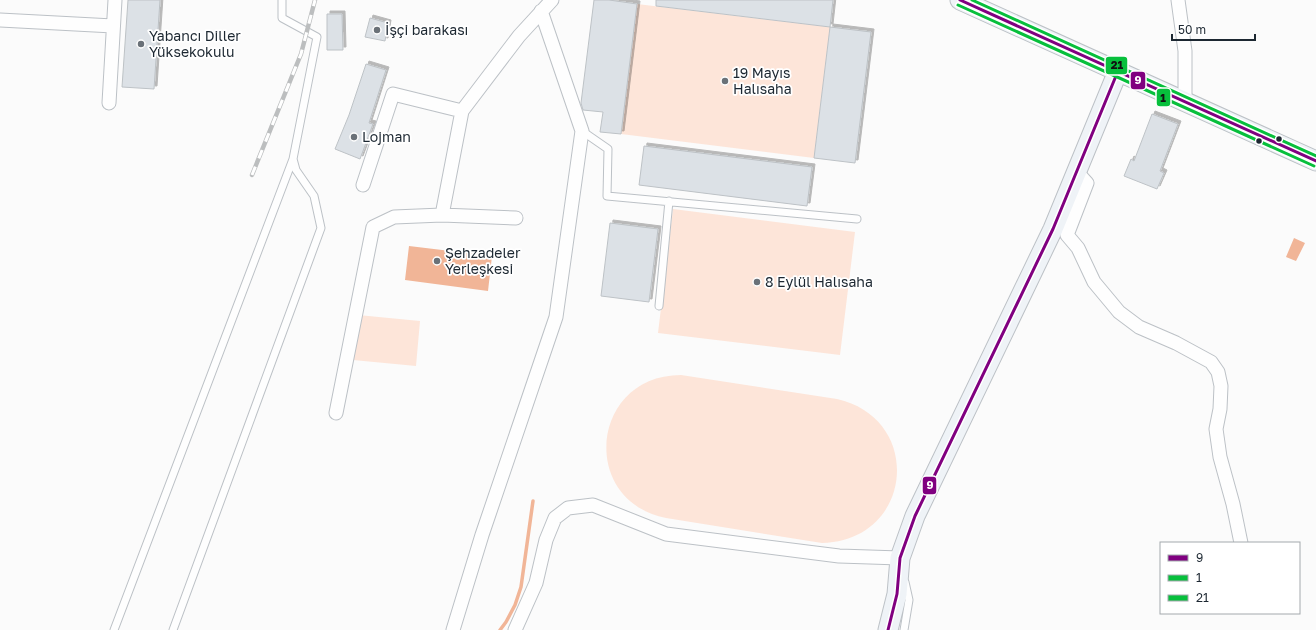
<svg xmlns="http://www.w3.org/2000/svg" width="1316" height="630" font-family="'Golos Text',sans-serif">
	<defs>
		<filter id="shadow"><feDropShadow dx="3" dy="-3" stdDeviation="0" flood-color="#0004"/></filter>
	</defs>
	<rect width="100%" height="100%" fill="#fbfbfb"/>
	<!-- green -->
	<path fill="#fde5d9" d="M637 4 830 27 814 158 621 134Z
		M673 209 855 232 840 355 658 333Z
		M358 315 420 321 416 366 353 360Z
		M681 375 837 399C925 419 913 541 822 543L666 518C578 500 591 375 681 375Z"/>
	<!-- water -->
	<path fill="#f1b597" d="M1294 238 1305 243 1296 261 1286 257Z
		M409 246 492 256 488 291 405 280Z"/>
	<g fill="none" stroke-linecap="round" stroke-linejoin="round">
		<!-- stream -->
		<path stroke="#f1b597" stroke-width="3.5" d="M500 630 506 622 515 605 521 587 533 501"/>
	</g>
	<!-- building -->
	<path fill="#dce1e6" stroke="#bdc2c6" filter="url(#shadow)" d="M128 0H160L154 89 122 87Z
		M594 0H609L637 4 621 134 600 132 603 112 583 110 581 103Z
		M656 0H833L830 27 656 6Z
		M327 14H342L343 50H327Z
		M370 18 388 23 385 41 365 37Z
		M830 27 871 32 855 163 814 158Z
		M366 64 386 70 369 123 373 124 360 159 335 149 349 115Z
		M1152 114 1178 124 1160 171 1164 173 1157 189 1124 176 1131 159 1134 161Z
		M644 146 812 167 807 206 639 185Z
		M610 223 658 229 649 302 601 296Z"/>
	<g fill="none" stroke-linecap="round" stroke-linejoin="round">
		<!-- lane casing -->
		<g stroke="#bcc1c6" stroke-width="9">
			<path id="lane" d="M582 131 608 149 607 196 857 219
				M659 306 669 201
				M114 630 293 159 317 37 282 18V0
				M173 630 321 228 314 196 296 170 293 159
				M904 630 909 600 905 582"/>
		</g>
		<!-- street casing -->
		<g stroke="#bcc1c6" stroke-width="15">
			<path id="street" d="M1178 0 1185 51V102
				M0 20 113 26
				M109 103 115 0
				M1077 172 1087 183 1067 235 1078 248 1094 282 1119 312 1139 327 1176 343 1211 362 1218 372 1221 386 1220 409 1216 429 1220 457 1233 504 1241 543
				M363 185 393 94 462 111
				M442 215 462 111 519 36 552 0
				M336 413 373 227 394 217 442 215 516 218
				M453 630 482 535 556 317 582 131 541 11
				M515 630 536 583 546 540 555 518 568 508 593 505 666 534 839 556 900 558"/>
		</g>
		<!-- secondary casing -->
		<g stroke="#bcc1c6" stroke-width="21">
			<path id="secondary" d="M960 0 1316 161
				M888 630 897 594 900 558 915 516 1053 229 1118 71"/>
		</g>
		<!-- lane -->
		<use href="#lane" stroke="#fefefe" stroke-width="7"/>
		<!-- street -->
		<use href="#street" stroke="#fefefe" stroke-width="13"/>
		<!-- secondary -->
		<use href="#secondary" stroke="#eff3f7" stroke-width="19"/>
		<!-- rail casing -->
		<g stroke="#bcbebf" stroke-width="4.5">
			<path id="rail" d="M252 175 301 54 315 0"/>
		</g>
		<!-- rail -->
		<use href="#rail" stroke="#fff" stroke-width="3" stroke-dasharray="9" stroke-linecap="butt"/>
		<!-- bus-1 casing -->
		<g stroke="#fff" stroke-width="6">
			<path id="bus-1" d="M960 0 1316 161
				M888 630 897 594 900 558 915 516 1053 229 1118 71"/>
		</g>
		<!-- bus-2 casing -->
		<g stroke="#fff" stroke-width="6">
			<path id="bus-2" d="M958 5 1314 166"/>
		</g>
		<!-- bus-3 casing -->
		<g stroke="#fff" stroke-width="6">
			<path id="bus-3" d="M972 0 1316 156"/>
		</g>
		<!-- bus-1 -->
		<use href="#bus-1" stroke="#800080" stroke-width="3"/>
		<!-- bus-2 -->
		<use href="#bus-2" stroke="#07bf3c" stroke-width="3"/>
		<!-- bus-3 -->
		<use href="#bus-3" stroke="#07bf3c" stroke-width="3"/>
	</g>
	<!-- markers -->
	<g fill="#6a7178" stroke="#fff" stroke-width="1.5">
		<circle cx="377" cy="30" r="4"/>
		<circle cx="141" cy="44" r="4"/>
		<circle cx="725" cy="81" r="4"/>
		<circle cx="354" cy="137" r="4"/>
		<circle cx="437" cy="261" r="4"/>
		<circle cx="757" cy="282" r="4"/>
	</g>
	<g fill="#1c2731" stroke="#fff" stroke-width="1.5">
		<circle cx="1279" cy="139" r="3.5"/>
		<circle cx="1259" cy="141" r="3.5"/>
	</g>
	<g text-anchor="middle" stroke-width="3.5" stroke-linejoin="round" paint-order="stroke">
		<!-- poi labels -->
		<g font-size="14" fill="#1c2731" stroke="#fff" text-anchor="start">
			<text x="385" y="35">İşçi barakası</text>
			<text x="149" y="41">Yabancı Diller<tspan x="149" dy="16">Yüksekokulu</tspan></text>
			<text x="733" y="78">19 Mayıs<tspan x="733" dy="16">Halısaha</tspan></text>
			<text x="362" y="142">Lojman</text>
			<text x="445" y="258">Şehzadeler<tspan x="445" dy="16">Yerleşkesi</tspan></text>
			<text x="765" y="287">8 Eylül Halısaha</text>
		</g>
	</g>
	<g stroke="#fff" stroke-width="1.5">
		<rect x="1105" y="56" width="23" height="19" rx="4" fill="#07bf3c"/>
		<rect x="1130" y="71" width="16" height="19" rx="4" fill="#800080"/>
		<rect x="1156" y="88" width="15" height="19" rx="4" fill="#07bf3c"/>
		<rect x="922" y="476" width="15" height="19" rx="4" fill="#800080"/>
	</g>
	<g font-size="11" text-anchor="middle" font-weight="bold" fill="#fff">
		<text x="1138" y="84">9</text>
		<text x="930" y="489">9</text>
	</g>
	<g font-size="11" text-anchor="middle" font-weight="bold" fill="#111">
		<text x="1117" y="69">21</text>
		<text x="1163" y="102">1</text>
	</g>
	<!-- legend -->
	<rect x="1160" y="542" width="140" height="72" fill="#ffffff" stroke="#a4a9ad"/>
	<rect x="1168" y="555" width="20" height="6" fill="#800080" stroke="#a4a9ad"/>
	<text x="1196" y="562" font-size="12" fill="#1c2731">9</text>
	<rect x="1168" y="575" width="20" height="6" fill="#07bf3c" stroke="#a4a9ad"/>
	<text x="1196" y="582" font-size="12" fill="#1c2731">1</text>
	<rect x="1168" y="595" width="20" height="6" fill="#07bf3c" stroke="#a4a9ad"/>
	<text x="1196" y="602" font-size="12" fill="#1c2731">21</text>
	<!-- scale -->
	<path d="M1172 34v6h83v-6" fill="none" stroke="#1c2731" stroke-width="2"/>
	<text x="1178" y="34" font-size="12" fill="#1c2731" stroke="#ffffff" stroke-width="3" paint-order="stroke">50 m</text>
</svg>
